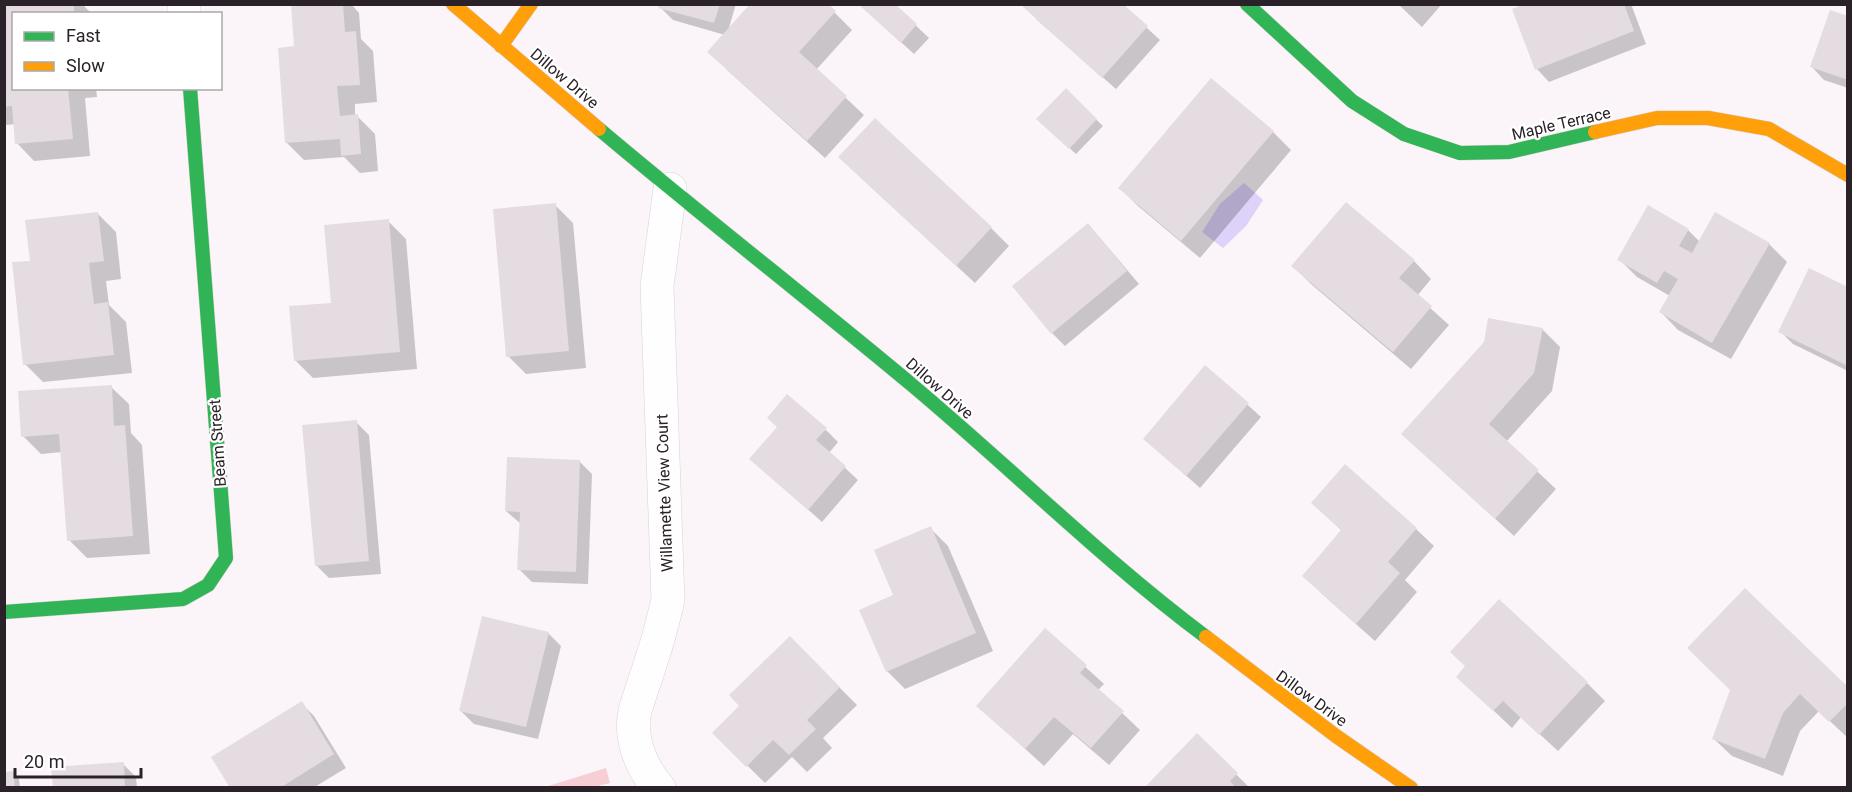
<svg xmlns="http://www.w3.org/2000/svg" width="1852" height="792" font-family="Roboto,sans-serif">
	<rect width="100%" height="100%" fill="#fbf5f9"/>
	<!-- forest -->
	<path fill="#f7ced3" d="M606 768 610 783 594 787H545Z"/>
	<!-- water -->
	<path fill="#ded1fa" d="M1244 183 1263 200 1246 226 1223 248 1202 232 1220 204Z"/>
	<!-- shadow -->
	<path fill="#0003" d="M5 4H82L90 12V14H14V88H96L97 97 85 98 90 156 34 161 17 143 15 124 7 125 4 123Z
		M292 4H351L359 13 361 39 373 51 377 102 355 104V116H357L375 134 378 171 360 173 344 157 304 160 286 142 296 48Z
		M661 4H736L728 31 826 4 852 30 816 70 864 115 825 158 727 70 725 35 673 20 660 7Z
		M859 4H893L929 38 914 54Z
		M1121 4 1160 40 1116 89 1036 19Z
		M1398 4H1442L1422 27Z
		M1528 4H1631L1646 44 1549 82 1537 69Z
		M1848 17V88L1824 80 1812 67Z
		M1211 80 1273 132 1291 150 1200 258 1138 206 1120 188Z
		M1066 91 1103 126 1076 154 1038 119Z
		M858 175 991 228 1009 246 975 283Z
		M555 205 573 223 586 368 526 374 508 356Z
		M98 214 116 232 121 279 106 281 109 305 126 322 132 373 43 382 25 364 31 262Z
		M388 221 406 239 417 369 313 378 295 360Z
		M1088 225 1100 238 1139 284 1065 346 1052 333Z
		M1688 230 1700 242 1769 244 1787 262 1731 359 1678 330 1661 312 1670 296 1637 277 1619 259Z
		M1414 261 1431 279 1417 296 1449 325 1411 369 1311 284 1293 266Z
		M1848 289V371L1793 344 1780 331Z
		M1542 329 1560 347 1552 391 1506 442 1556 489 1514 536 1421 451 1486 343Z
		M1206 367 1261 417 1200 488 1145 439Z
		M111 387 129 404 131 433 142 445 150 554 87 558 69 540 62 452 41 454 23 436Z
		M356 422 369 435 381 574 329 578 316 565Z
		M826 430 838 442 829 453 858 480 822 522 751 459Z
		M580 462 592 474 588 584 532 582 519 569 521 524 506 511Z
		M1313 503 1416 529 1434 546 1405 580 1417 592 1375 641 1321 593 1342 531Z
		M930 528 948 546 993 651 905 689 887 671 895 596Z
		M1045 630 1104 684 1098 690 1140 730 1109 765 1073 734 1044 766 978 706Z
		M548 633 561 646 538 739 474 724 461 711Z
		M790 638 857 705 823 738 832 748 807 772 792 757 765 783 714 733 741 706Z
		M1587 683 1605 701 1558 751 1521 717 1512 728 1476 694Z
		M1848 689V738L1819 711 1800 731 1783 776 1732 756 1714 739 1732 690Z
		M301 703 314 716 346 768 313 788H232Z
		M1197 736 1249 787V788H1146Z
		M123 764 136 777 137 788H54Z
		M13 772 19 779 20 788H4Z"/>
	<!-- building -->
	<path fill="#e4dce0" d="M4 4H74V14H14V88H68L73 139 15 144 12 106 4 107Z
		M291 4H343L345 32 356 31 360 85 337 86 340 116 358 114 361 154 341 156 340 139 285 143 278 48 294 46Z
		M659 4H720L714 23 658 8Z
		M750 4H828L836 11 799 52 847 96 807 141 707 52Z
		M858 4H895L917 24 901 43Z
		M1023 4H1123L1148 26 1102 78 1022 6Z
		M1524 4H1624L1634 31 1535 70 1512 9Z
		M1830 10 1848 16V80L1810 67Z
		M1211 78 1274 131 1181 241 1118 188Z
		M1066 88 1097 119 1069 149 1036 119Z
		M875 118 992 227 956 266 838 157Z
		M1346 202 1415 260 1399 278 1432 306 1393 352 1291 266Z
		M556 203 569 351 506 357 493 209Z
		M1648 205 1689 229 1679 246 1692 253 1715 212 1770 243 1712 343 1659 312 1678 279 1664 271 1657 283 1617 260Z
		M98 212 104 261 89 263 94 304 108 302 114 355 23 365 12 262 30 261 25 220Z
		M389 219 400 352 294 361 289 306 331 303 324 225Z
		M1088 223 1127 271 1051 334 1012 286Z
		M1809 268 1848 287V366L1778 332Z
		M1488 318 1543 328 1534 373 1489 424 1539 470 1495 519 1401 434 1484 342Z
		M1205 365 1249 403 1186 476 1143 439Z
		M112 385 114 426 125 425 133 536 67 541 59 434 21 437 18 391Z
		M787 394 827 428 816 440 846 466 808 510 749 459 777 427 767 418Z
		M357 420 369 561 315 566 302 425Z
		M507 457 580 460 576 572 517 570 520 512 505 511Z
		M1345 464 1417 528 1388 562 1400 573 1356 624 1302 576 1341 530 1311 503Z
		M931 526 976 633 886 672 859 610 893 595 874 550Z
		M1745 588 1848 687V703L1829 722 1800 694 1783 713 1765 759 1712 739 1730 690 1687 648Z
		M1499 599 1588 682 1539 735 1503 701 1493 711 1456 677 1465 666 1450 652Z
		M482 616 549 632 526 727 459 711Z
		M1045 628 1087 665 1080 673 1124 711 1091 748 1054 717 1025 749 976 706Z
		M790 636 840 687 807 720 816 729 789 755 773 740 746 767 712 733 739 706 729 695Z
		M302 701 334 754 280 788H230L211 757Z
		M1197 733 1238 773 1230 781 1236 788H1144Z
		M124 762 125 788H53L51 767Z
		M13 771 15 788H4V772Z"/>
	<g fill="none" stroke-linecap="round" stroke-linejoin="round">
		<!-- street casing -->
		<g stroke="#d8d1d6" stroke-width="34">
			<path id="street" d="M184 4V14
				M659 788C641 768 629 737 635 711 640 693 647 676 652 658 659 639 663 620 668 600L657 286 670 189"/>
		</g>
		<!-- fast casing -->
		<g stroke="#d8d1d6" stroke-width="15">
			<path id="fast" d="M1247 4 1352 101 1404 134 1460 153 1509 152 1595 132
				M599 129C702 216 809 299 912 385 1011 468 1103 560 1206 637
				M4 612 183 599 208 585 226 558 190 88"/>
		</g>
		<!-- slow casing -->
		<g stroke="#d8d1d6" stroke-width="15">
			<path id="slow" d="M453 4 599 129
				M501 46 531 4
				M1595 132 1657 118H1708L1769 129 1848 175
				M1206 637 1336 736 1411 788"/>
		</g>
		<!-- street -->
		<use href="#street" stroke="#fefefe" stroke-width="33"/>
		<!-- fast -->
		<use href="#fast" stroke="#30b455" stroke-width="14"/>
		<!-- slow -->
		<use href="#slow" stroke="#ff9f0a" stroke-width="14"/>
	</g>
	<g text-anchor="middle" stroke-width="4.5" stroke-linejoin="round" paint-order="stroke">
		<!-- street labels -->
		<g font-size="16" fill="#2a2228" stroke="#fff">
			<text transform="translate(565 78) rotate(40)" y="6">Dillow Drive</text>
			<text transform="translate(1561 123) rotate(-13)" y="6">Maple Terrace</text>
			<text transform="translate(940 388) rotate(41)" y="6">Dillow Drive</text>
			<text transform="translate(217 443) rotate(-94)" y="6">Beam Street</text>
			<text transform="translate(664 493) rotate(-92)" y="6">Willamette View Court</text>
			<text transform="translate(1312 698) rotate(36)" y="6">Dillow Drive</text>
		</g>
	</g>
	<!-- border -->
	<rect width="1852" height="792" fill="none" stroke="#2a2228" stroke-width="12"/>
	<!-- legend -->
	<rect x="12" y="12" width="210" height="78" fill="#ffffff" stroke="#aaa7a9" stroke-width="1.5"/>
	<rect x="24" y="32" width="30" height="9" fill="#30b455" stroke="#aaa7a9" stroke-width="1.5"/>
	<text x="66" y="42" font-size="18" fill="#2a2228">Fast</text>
	<rect x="24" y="62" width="30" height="9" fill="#ff9f0a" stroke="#aaa7a9" stroke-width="1.5"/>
	<text x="66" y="72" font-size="18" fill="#2a2228">Slow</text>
	<!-- scale -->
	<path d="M15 768v9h126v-9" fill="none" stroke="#2a2228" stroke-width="3"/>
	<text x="24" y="768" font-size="18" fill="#2a2228" stroke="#ffffff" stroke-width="4.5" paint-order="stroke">20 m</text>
</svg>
